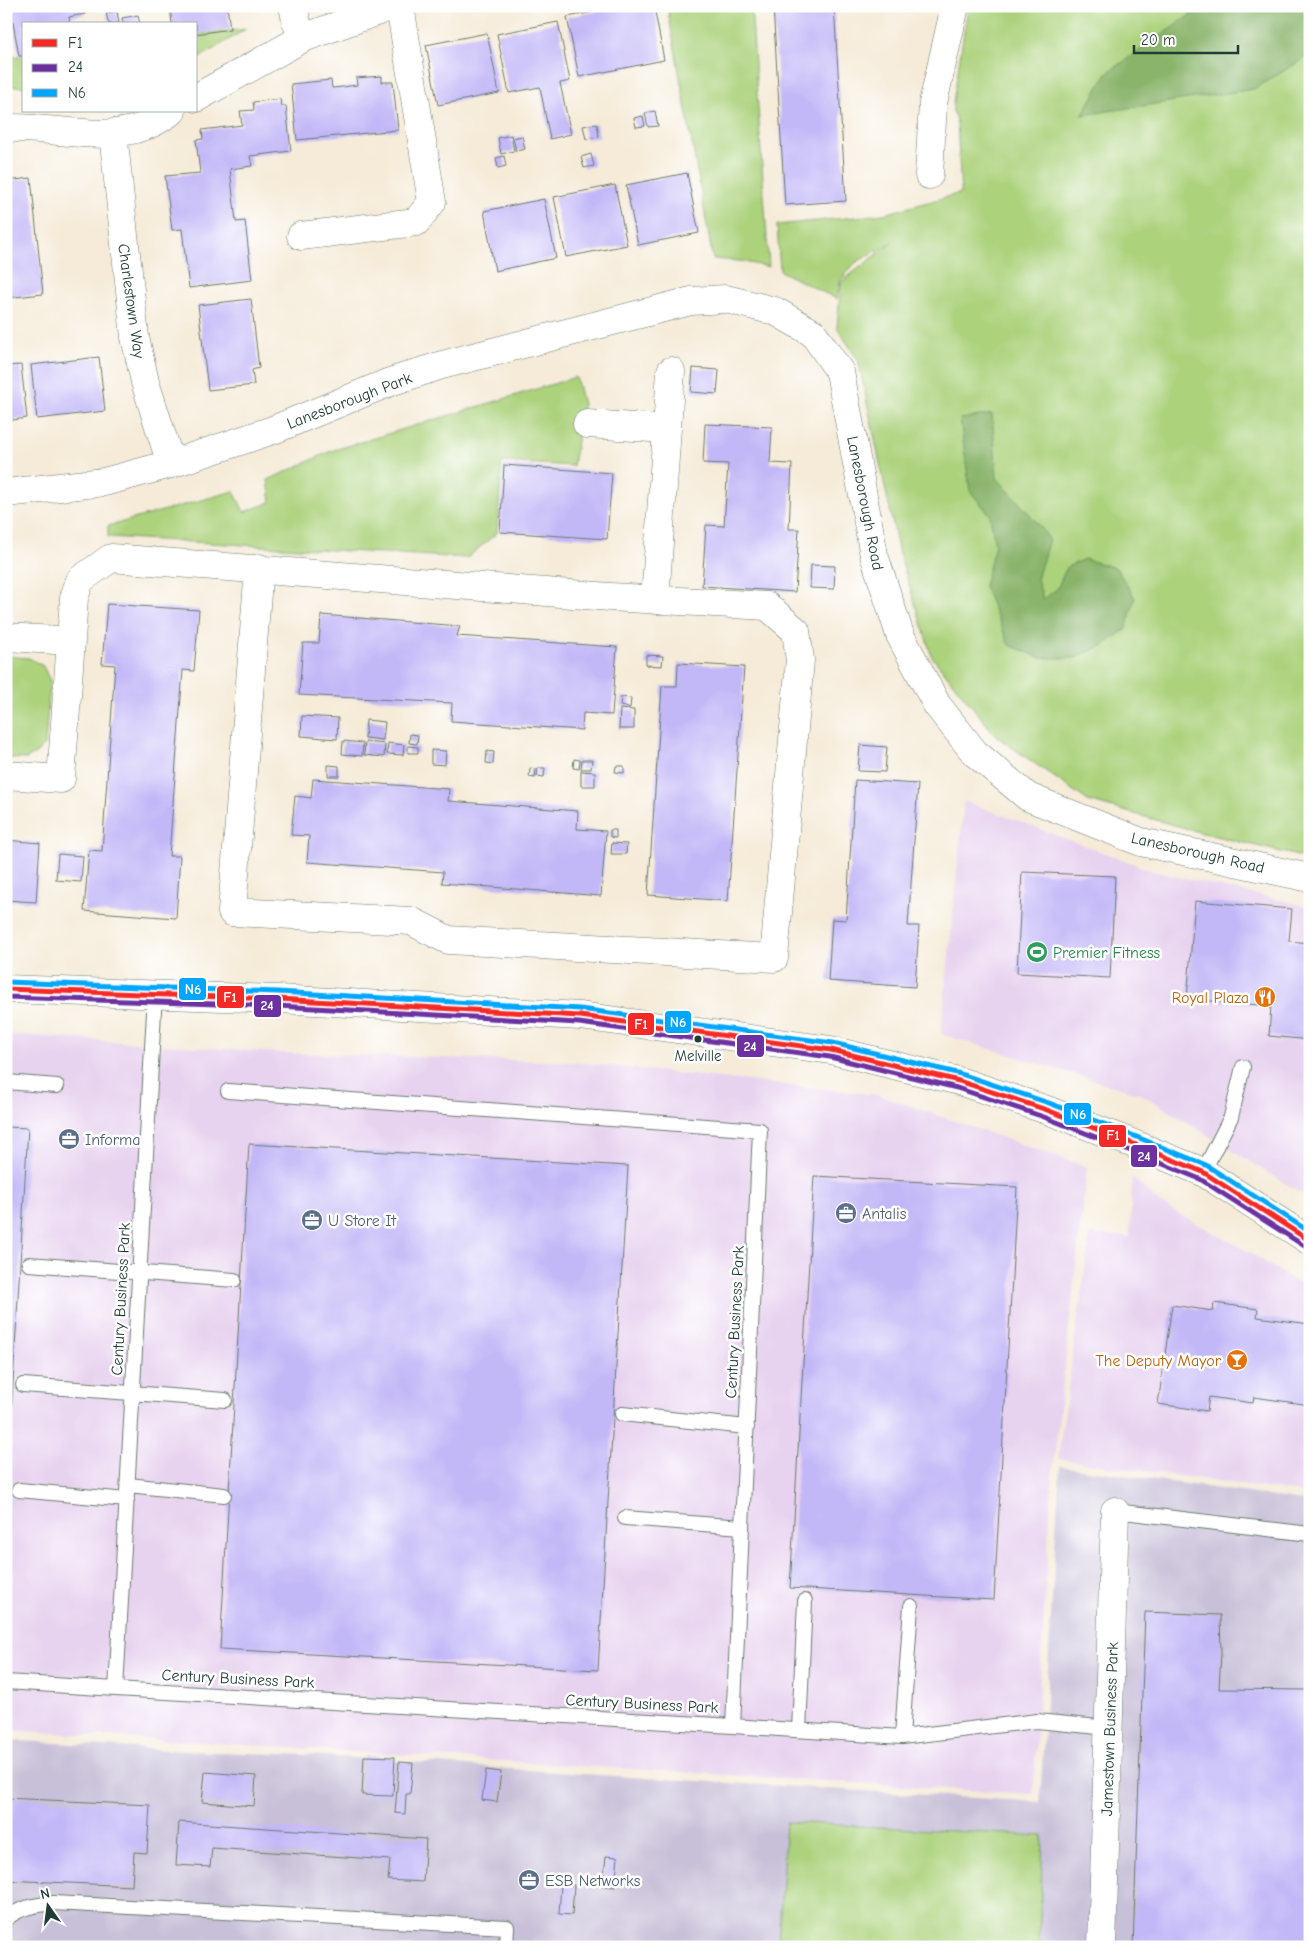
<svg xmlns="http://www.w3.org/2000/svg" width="1316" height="1953" font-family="'Comic Neue',sans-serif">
	<rect width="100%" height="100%" fill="#fff"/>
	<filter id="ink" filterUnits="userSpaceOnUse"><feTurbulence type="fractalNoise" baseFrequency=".02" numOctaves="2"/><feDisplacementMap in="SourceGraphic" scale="10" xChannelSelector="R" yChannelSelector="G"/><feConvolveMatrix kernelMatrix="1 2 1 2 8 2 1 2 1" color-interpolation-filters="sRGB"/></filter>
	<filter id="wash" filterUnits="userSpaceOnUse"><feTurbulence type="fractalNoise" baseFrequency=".0096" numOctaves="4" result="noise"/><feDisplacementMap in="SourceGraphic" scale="20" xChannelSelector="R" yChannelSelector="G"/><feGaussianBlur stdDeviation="1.12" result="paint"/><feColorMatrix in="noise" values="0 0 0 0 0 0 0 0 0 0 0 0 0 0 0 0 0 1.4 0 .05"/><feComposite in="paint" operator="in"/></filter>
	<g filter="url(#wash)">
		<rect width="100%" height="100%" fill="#f5ebd8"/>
		<!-- built -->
		<path fill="#e7d2ef" d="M964 801 1156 872 1310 907V1199L1143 1095 941 1034Z
			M6 1034 281 1053 572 1062 879 1095 1087 1167 1052 1478 1033 1794 6 1730Z
			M1132 1177 1159 1203 1240 1247 1310 1290V1494L1058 1459 1090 1234 1130 1237Z"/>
		<!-- industrial -->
		<path fill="#c8bfd8" d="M1060 1466 1310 1502V1947H6V1740L184 1751 310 1755 583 1774 1040 1802Z"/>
		<!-- green -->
		<path fill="#acd27b" stroke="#668858" d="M667 6H751L769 267 739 261 713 259Z
			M968 6H1310V859L1203 833 1088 801 996 736 932 657 899 553 858 360 837 327 841 282 893 242 855 263 840 281 837 299 780 271 777 225 884 214 961 193 957 123 953 111V102Z
			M246 29 196 60V35Z
			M24 55V87L11 86 6 83V58Z
			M576 377 583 404 573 466 502 462 497 533 467 558 108 537V526L234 491 244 512 271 502 268 480 331 451Z
			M6 656 29 658 43 666 50 681 45 744 37 753 26 759 6 758Z
			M786 1822 1043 1836 1039 1947H778Z"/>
		<!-- forest -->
		<path fill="#89b46b" stroke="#547850" d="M1203 6H1310V55L1254 89 1082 115 1107 73Z
			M992 414 997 478 1040 526 1049 539 1037 579 1043 599 1057 589 1067 567 1084 559 1116 568 1135 598 1126 629 1104 645 1075 658H1041L1009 645 984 586 995 545 990 515 970 491 960 419Z"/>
		<g id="blocks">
			<!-- building -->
			<path fill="#c3b8f7" d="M10 6H84L85 14 69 17 70 24H24V56H19Z
				M170 6H227L230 29 196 34V24H172Z
				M626 6H654L664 60 579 77 567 17Z
				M773 6H834L846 201 785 205Z
				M117 11 119 23 109 24 106 13Z
				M138 15 140 24H123L122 18Z
				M558 22 570 81 560 83 571 134 550 139 540 87 509 93 497 34Z
				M487 33 499 93 438 105 426 45Z
				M382 76V82H393L398 130 297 140 291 84 331 80 332 88 343 87 357 85 356 78Z
				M280 99 281 106H286L291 151 250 156 252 166 230 169 236 222 245 221 252 280 189 288 182 229 172 230 165 176 200 173 196 140 203 139 202 130 242 125 240 111 254 110 253 102Z
				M655 111 658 126 648 127 645 113Z
				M643 116 645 126 636 127 634 118Z
				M597 124 599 137 586 139 583 126Z
				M511 135 514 151 501 154 498 138Z
				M522 136 525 149 516 151 513 138Z
				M591 154 594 166 584 168 581 157Z
				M504 156 506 166 498 168 496 158Z
				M687 173 699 233 638 245 626 185Z
				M31 178 43 294 6 298V181Z
				M615 185 627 245 566 257 554 197Z
				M544 199 556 258 495 271 484 211Z
				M251 299 259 368 252 370 254 385 208 390 198 305Z
				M99 357 105 411 37 419 31 365Z
				M21 365 27 418 6 421V366Z
				M693 368 719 370 717 394 691 392Z
				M705 424 772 427 770 463 792 464 789 529H799L795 592 702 586 706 525 724 526 728 464 703 463Z
				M504 465 612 473 607 539 500 532Z
				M811 565 835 566 834 589 810 588Z
				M107 604 199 610 194 671 183 670 169 856H180L176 918 84 911 89 850 102 851 115 665 102 664Z
				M321 615 460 626 457 636 617 647 612 715 583 713 582 730 451 721 452 703 299 695 303 643H319Z
				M646 655 663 656 662 666 646 665Z
				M678 663 744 667 728 901 648 895 662 686H677Z
				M621 697 631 698 630 708 620 706Z
				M620 709 634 710V729H619Z
				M302 716 338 718 337 739 301 736Z
				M366 720 385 722 383 740 365 738Z
				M410 734 418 735 417 744 409 743Z
				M343 741 363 743 362 756 342 754Z
				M365 742 385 744 384 757 364 755Z
				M388 743 404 745 403 755 387 754Z
				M860 745 887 747 885 772 858 771Z
				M408 746 418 747V753H408Z
				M431 750 446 751 445 765 431 764Z
				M487 751 494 752 493 764 486 763Z
				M574 759 580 760 579 769 573 768Z
				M582 760H592L591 769H581Z
				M328 765 339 766V776H328Z
				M616 766H624V773L615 772Z
				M530 768 536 769 535 778 529 777Z
				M538 768H545L544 777 537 776Z
				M581 771 595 772V786H581Z
				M313 779 449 789 448 801 578 811 577 829 606 831 601 896 442 883 443 872 307 862 309 836 291 835 295 796 311 798Z
				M855 780 918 784 908 926H919L915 987 828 981 832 919 846 920Z
				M610 830H616V838L610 837Z
				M6 840 40 843 36 902 6 900Z
				M612 843 627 844 626 854H611Z
				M58 854 83 856 81 882 56 880Z
				M1022 872 1115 876 1110 978 1017 973Z
				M1195 901 1292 909 1289 941 1310 943V1040L1269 1036 1271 1006 1187 999Z
				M6 1127 28 1128 8 1468H6Z
				M249 1144 628 1166 598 1670 220 1649Z
				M814 1176 1017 1187 994 1600 790 1588Z
				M1214 1303 1258 1309 1257 1317 1310 1324V1405L1254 1397 1253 1403 1209 1397 1207 1411 1158 1404 1172 1305 1213 1311Z
				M1145 1612 1220 1615 1221 1652 1219 1689 1310 1690V1947H1133Z
				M364 1756 395 1757 393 1796 362 1795Z
				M399 1762 413 1763 410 1794H406L405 1814 395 1813Z
				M486 1770 501 1772 497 1802 482 1800Z
				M205 1772 256 1776 254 1806 202 1802Z
				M6 1798 150 1805 147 1853 134 1852 132 1886 6 1880Z
				M179 1822 426 1839 423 1882 388 1880 390 1860 212 1848 210 1867 176 1865Z
				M606 1856 618 1857 615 1887 603 1886Z
				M561 1885H574L572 1915 559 1914Z"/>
		</g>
	</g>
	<g filter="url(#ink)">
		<use href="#blocks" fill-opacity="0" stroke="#6a7a6d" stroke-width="1"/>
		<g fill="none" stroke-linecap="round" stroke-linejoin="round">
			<!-- service casing -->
			<g stroke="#6a7a6d" stroke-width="16">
				<path id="service" d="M155 994 116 1689 733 1726 760 1130 228 1091
					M6 1082 57 1086
					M1203 1172 1231 1117 1243 1067
					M29 1264 234 1280
					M23 1385 225 1400
					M622 1414 747 1427
					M128 1485 224 1495
					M19 1490 127 1500
					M1115 1511 1310 1534
					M625 1518 742 1527
					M6 1682 116 1689
					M733 1726 902 1737 1037 1721 1109 1728
					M799 1730 805 1601
					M902 1737 911 1606
					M6 1919C20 1907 36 1905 53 1903L507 1927 506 1947"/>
			</g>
			<!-- minor casing -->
			<g stroke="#6a7a6d" stroke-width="29">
				<path id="minor" d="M293 6 297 24 303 38
					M196 98 303 38 392 6
					M6 128C52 126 100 143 145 126 155 123 164 116 172 111
					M113 133 135 337 145 382 171 464
					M929 175 933 103 955 6
					M301 236 416 222 432 202 400 6
					M587 424 667 429
					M6 493 104 482 171 464 273 430 390 382 442 365 691 301 726 299 775 311 813 333 840 372 874 555 900 635 937 705 975 753 1028 797 1141 842 1310 878
					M655 600 671 371
					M6 637 71 641
					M6 775 61 779 74 598 80 580 111 558 610 597 767 606 796 631 800 660 774 958 448 940 411 921 232 912 259 568
					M1102 1947 1115 1511"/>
			</g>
			<!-- tertiary casing -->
			<g stroke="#6a7a6d" stroke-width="29">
				<path id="tertiary" d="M6 989 278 999 580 1016 831 1050 959 1081 1047 1110 1114 1136 1203 1172 1310 1241"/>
			</g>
			<!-- service -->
			<use href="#service" stroke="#fff" stroke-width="14"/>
			<!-- minor -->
			<use href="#minor" stroke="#fff" stroke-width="28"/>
			<!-- tertiary -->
			<use href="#tertiary" stroke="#fff" stroke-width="28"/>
			<!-- bus-1 casing -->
			<g stroke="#fff" stroke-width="9">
				<path id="bus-1" d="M6 989 278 999 580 1016 831 1050 959 1081 1047 1110 1114 1136 1203 1172 1310 1241"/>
			</g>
			<!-- bus-2 casing -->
			<g stroke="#fff" stroke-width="9">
				<path id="bus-2" d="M6 997 278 1006 579 1023 830 1057 957 1088 1044 1117 1111 1143 1200 1179 1306 1247"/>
			</g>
			<!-- bus-3 casing -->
			<g stroke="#fff" stroke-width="9">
				<path id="bus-3" d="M6 982 278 992 580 1009 833 1043 961 1074 1049 1103 1117 1129 1206 1165 1310 1232"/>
			</g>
			<!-- bus-1 -->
			<use href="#bus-1" stroke="#f52a26" stroke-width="5"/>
			<!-- bus-2 -->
			<use href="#bus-2" stroke="#6c30a1" stroke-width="5"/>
			<!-- bus-3 -->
			<use href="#bus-3" stroke="#00a6ff" stroke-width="5"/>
		</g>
	</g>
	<!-- icons -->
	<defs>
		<g id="stadium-disc" transform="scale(1.125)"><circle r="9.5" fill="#2e9e5b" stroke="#fff"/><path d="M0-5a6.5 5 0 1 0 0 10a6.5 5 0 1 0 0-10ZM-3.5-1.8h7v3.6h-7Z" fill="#fff"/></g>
		<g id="restaurant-disc" transform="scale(1.125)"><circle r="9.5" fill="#e8710a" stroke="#fff"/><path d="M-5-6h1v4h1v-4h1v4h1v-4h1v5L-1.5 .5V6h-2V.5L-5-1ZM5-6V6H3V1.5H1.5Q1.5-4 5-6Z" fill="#fff"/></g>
		<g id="office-disc" transform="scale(1.125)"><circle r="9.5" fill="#5c6f8a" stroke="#fff"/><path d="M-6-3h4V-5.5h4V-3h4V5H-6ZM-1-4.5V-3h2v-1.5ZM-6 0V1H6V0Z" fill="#fff"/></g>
		<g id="bar-disc" transform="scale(1.125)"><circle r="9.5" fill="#e8710a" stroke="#fff"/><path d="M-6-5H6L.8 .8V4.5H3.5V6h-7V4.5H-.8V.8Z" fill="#fff"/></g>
	</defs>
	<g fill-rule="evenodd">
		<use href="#stadium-disc" x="1037" y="952"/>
		<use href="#restaurant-disc" x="1265" y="997"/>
		<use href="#office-disc" x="69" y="1139"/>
		<use href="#office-disc" x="846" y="1213"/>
		<use href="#office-disc" x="312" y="1220"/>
		<use href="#bar-disc" x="1237" y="1360"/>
		<use href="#office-disc" x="529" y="1880"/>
	</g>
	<!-- markers -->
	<circle fill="#1f3d34" stroke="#fff" stroke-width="2" cx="698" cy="1039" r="4.5"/>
	<g text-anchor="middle" stroke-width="5" stroke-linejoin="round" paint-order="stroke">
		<!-- bus labels -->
		<g font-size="15" fill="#1f3d34" stroke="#fff">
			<text x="698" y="1061">Melville</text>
		</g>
		<!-- street labels -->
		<g font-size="16" fill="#1f3d34" stroke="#fff">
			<text transform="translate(132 301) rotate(82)" y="6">Charlestown Way</text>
			<text transform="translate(349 400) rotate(-21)" y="6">Lanesborough Park</text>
			<text transform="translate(866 503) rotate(79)" y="6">Lanesborough Road</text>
			<text transform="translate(1198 852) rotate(13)" y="6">Lanesborough Road</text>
			<text transform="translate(120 1299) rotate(-87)" y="6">Century Business Park</text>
			<text transform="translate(734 1322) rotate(-87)" y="6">Century Business Park</text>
			<text transform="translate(238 1678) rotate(3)" y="6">Century Business Park</text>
			<text transform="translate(642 1703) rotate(3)" y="6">Century Business Park</text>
			<text transform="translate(1109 1729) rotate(-88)" y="6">Jamestown Business Park</text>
		</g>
		<!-- leisure labels -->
		<g font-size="16" fill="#27864d" stroke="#fff" text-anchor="start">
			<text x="1053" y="958">Premier Fitness</text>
		</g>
		<!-- food labels -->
		<g font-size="16" fill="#c56008" stroke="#fff" text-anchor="end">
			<text x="1249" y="1003">Royal Plaza</text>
			<text x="1221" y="1366">The Deputy Mayor</text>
		</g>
		<!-- service labels -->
		<g font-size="16" fill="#4e5e75" stroke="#fff" text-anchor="start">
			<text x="85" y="1145">Informa</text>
			<text x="862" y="1219">Antalis</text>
			<text x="328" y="1226">U Store It</text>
			<text x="545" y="1886">ESB Networks</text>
		</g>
	</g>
	<g stroke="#fff" stroke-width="2">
		<rect x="178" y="977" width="29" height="24" rx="5" fill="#00a6ff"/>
		<rect x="216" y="985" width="29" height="24" rx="5" fill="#f52a26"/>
		<rect x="253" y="994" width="29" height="24" rx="5" fill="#6c30a1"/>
		<rect x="664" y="1010" width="28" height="24" rx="5" fill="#00a6ff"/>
		<rect x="627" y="1012" width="28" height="24" rx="5" fill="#f52a26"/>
		<rect x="736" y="1034" width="29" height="24" rx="5" fill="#6c30a1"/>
		<rect x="1063" y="1102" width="29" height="24" rx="5" fill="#00a6ff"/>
		<rect x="1098" y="1124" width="29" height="24" rx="5" fill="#f52a26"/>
		<rect x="1130" y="1144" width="28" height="24" rx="5" fill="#6c30a1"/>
	</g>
	<g font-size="14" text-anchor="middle" font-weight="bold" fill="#fff">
		<text x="193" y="994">N6</text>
		<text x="230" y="1002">F1</text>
		<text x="267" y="1010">24</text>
		<text x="678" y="1027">N6</text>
		<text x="641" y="1029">F1</text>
		<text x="750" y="1051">24</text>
		<text x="1078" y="1119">N6</text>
		<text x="1113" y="1140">F1</text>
		<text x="1144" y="1161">24</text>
	</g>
	<!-- margin -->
	<rect width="1316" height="1953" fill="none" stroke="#fff" stroke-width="25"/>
	<!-- legend -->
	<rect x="22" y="22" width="175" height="90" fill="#ffffff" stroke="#a5b1ae"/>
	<rect x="32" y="39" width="25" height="8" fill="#f52a26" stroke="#a5b1ae"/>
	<text x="68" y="48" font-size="15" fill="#1f3d34">F1</text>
	<rect x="32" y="64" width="25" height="8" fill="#6c30a1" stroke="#a5b1ae"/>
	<text x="68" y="72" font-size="15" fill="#1f3d34">24</text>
	<rect x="32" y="89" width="25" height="8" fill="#00a6ff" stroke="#a5b1ae"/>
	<text x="68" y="98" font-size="15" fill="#1f3d34">N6</text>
	<!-- north arrow -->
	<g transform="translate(48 1906) rotate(346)" stroke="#ffffff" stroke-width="4" paint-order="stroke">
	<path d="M0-4L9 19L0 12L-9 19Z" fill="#1f3d34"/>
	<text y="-8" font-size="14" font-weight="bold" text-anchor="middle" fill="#1f3d34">N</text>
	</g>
	<!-- scale -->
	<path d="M1134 45v8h104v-8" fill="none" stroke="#1f3d34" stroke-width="2.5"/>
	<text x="1141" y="45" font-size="15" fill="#1f3d34" stroke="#ffffff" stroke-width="4" paint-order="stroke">20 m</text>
</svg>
